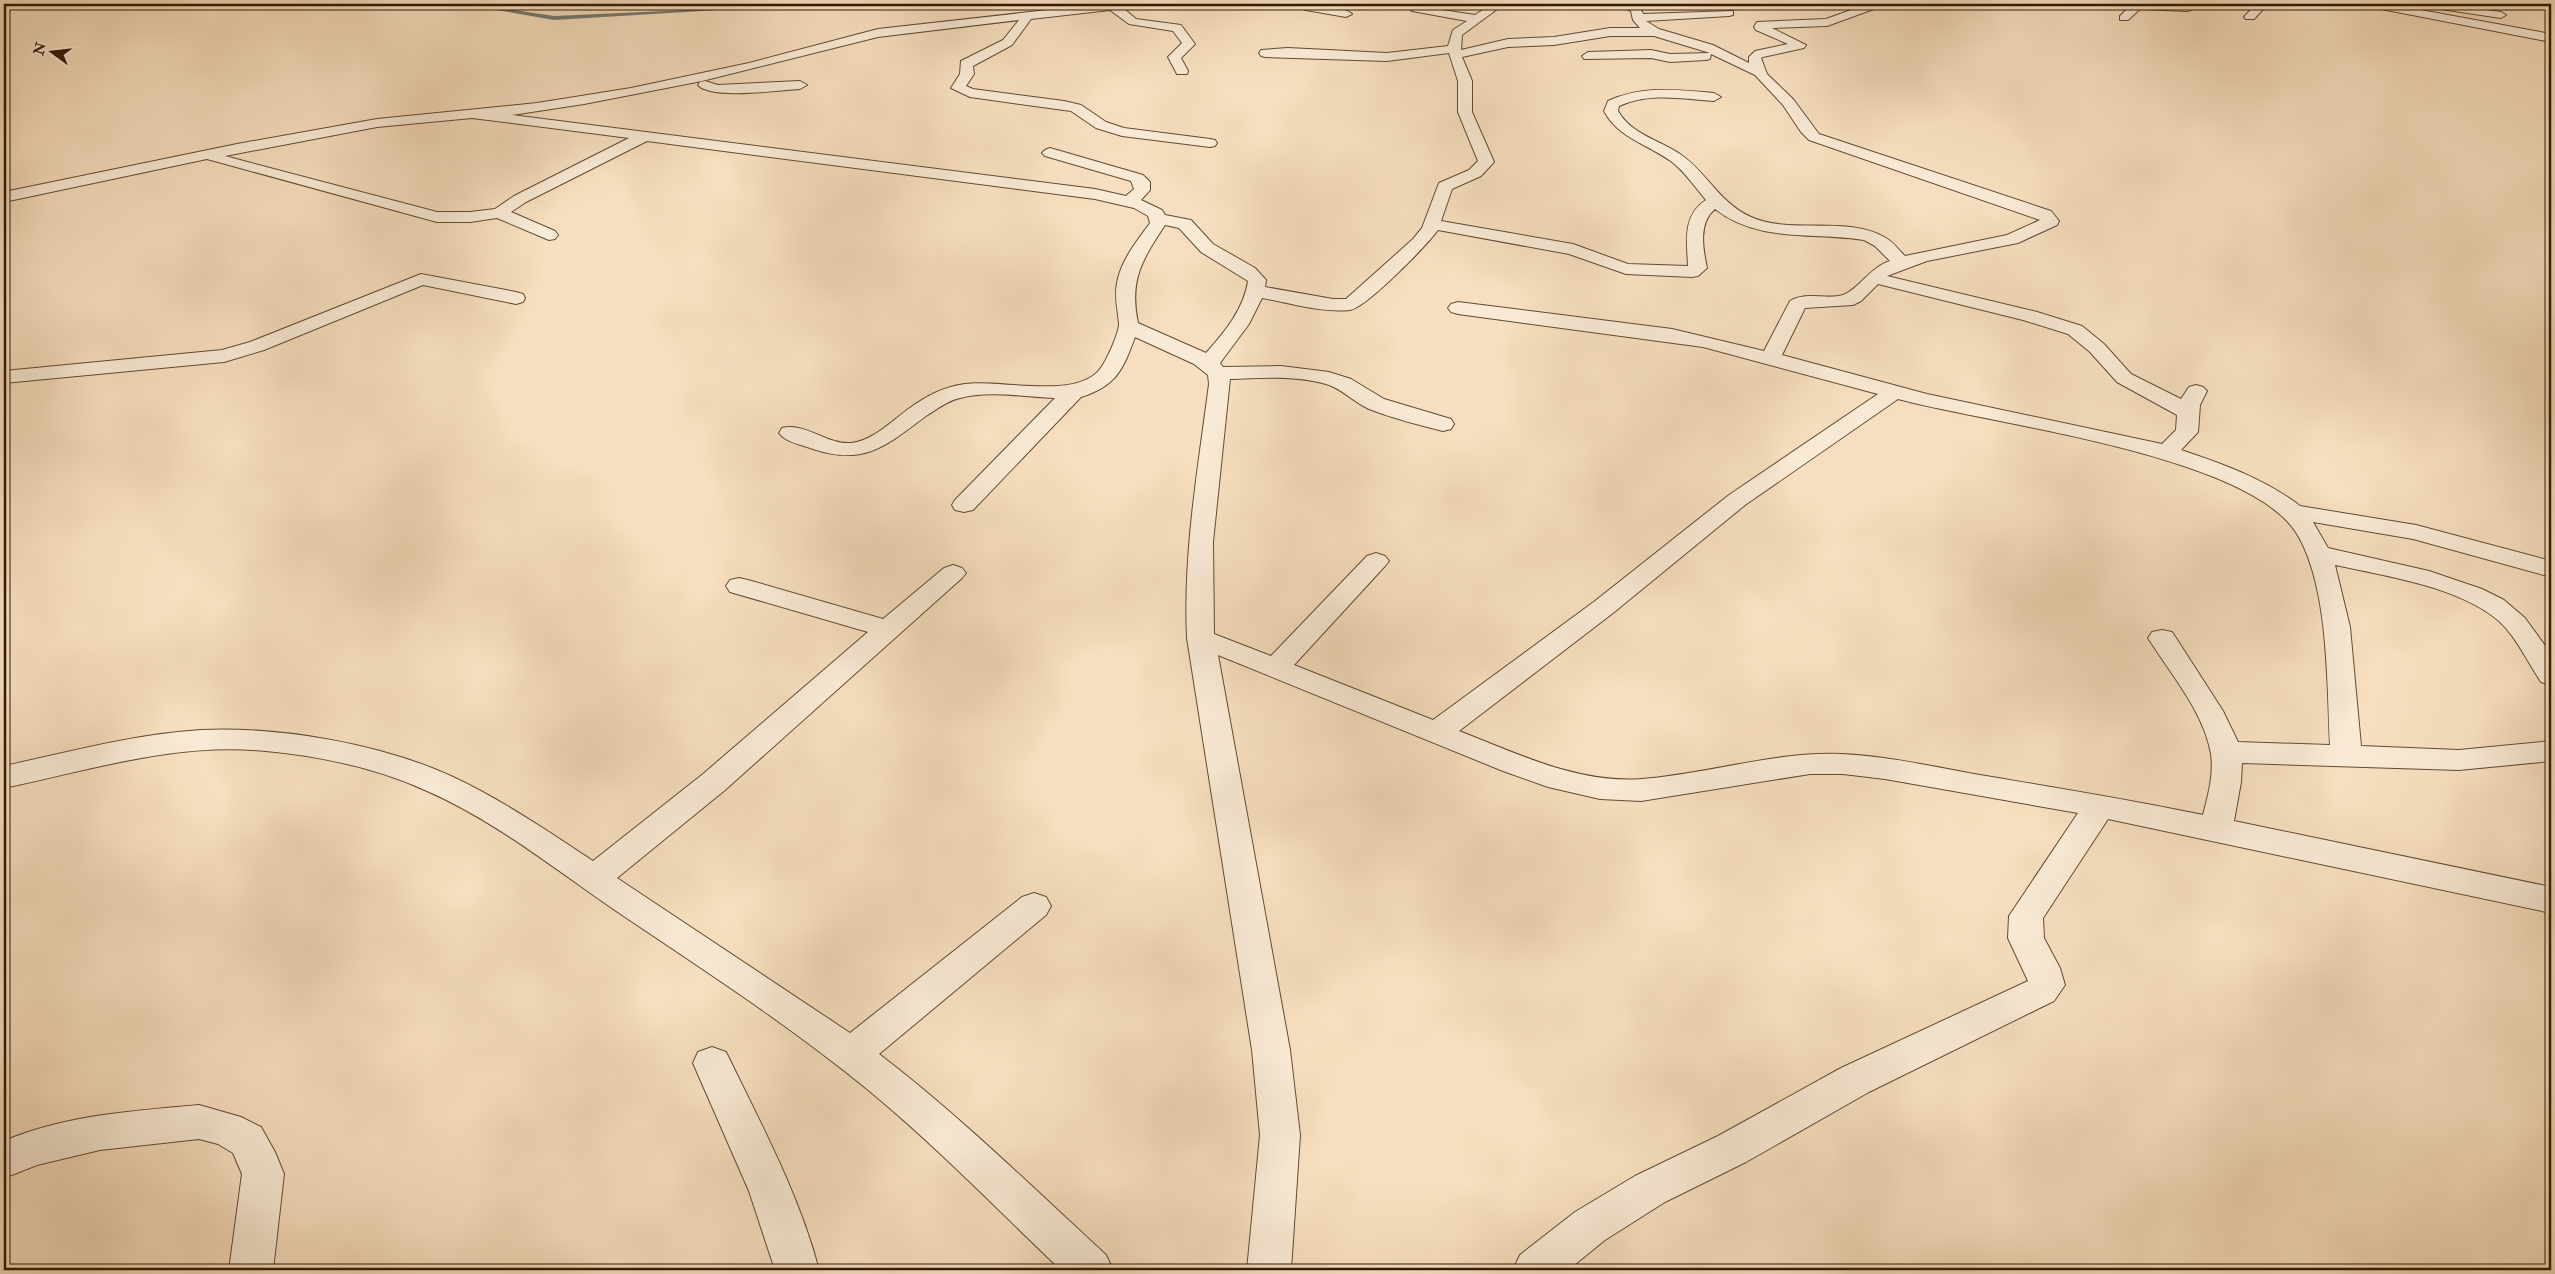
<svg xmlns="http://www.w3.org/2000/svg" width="2555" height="1274" font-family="'IM FELL Double Pica',serif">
	<rect width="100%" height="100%" fill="#f6debe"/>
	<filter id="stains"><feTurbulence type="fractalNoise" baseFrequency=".004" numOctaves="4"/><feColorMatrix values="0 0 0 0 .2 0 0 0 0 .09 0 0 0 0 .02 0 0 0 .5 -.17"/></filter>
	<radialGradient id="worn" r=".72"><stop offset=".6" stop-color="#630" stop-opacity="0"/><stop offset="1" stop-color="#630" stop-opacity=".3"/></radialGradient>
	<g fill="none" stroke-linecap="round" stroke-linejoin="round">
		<!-- stream -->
		<path fill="#747973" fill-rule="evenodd" d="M462 4H475L554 16 820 4 554 20Z"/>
		<!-- lane casing -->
		<g stroke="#614b32" stroke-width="2">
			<path id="lane" d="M2391 4H2412L2407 7 2386 9V5Z
				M2422 4H2445L2501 12 2506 15 2501 18 2427 7Z"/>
		</g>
		<!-- street casing -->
		<g stroke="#614b32" stroke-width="2">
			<path id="street" d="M1102 4H1134L1133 6 1123 8 1136 19 1181 25 1195 44 1181 58 1188 71 1187 74H1177L1168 57 1182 43 1173 31 1129 24 1110 10 1031 19 1012 45 973 66 974 74 966 86 973 89 1064 101 1081 105 1106 122 1124 128 1210 139 1215 140 1217 143 1215 146 1210 147 1122 136 1096 128 1071 111 970 97 951 88 960 74 961 61 1003 40 1019 20 878 37 702 81 584 104 512 115 1095 189 1126 196 1134 189 1131 181 1045 156 1042 153 1045 150 1050 148 1143 175 1150 182V190L1141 200 1162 210 1165 215 1191 220 1213 244 1255 268 1266 280 1265 287 1333 299H1346L1413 239 1422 228 1439 183 1469 170 1478 161 1458 112V81L1449 53 1387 61 1265 57 1261 56 1259 53 1261 50 1288 48 1387 53 1448 46 1453 30 1467 21 1412 11 1410 9 1416 6 1475 15 1492 4H1504L1462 35 1461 50 1508 39 1554 37 1610 28H1640L1633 20 1631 11 1618 4H1633L1640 7 1643 14 1733 11V15L1729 16 1646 21 1659 29 1713 45 1749 63V57L1755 51 1788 44 1756 30 1754 27 1757 22 1826 19 1868 4H1883L1882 6 1827 26 1772 28 1806 45 1804 48 1763 57 1761 58 1767 74 1793 99 1819 134 2051 211 2059 221 2057 225 2018 243 1927 261 1887 276 2037 312 2082 326 2104 344 2131 374 2181 399 2189 387 2196 385 2203 387 2207 391 2200 405 2198 432 2181 450C2223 464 2265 479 2300 506L2416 525 2551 561V577L2413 539 2313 522 2328 548 2429 571 2482 589 2504 600 2525 618 2551 654V685L2541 682C2528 663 2517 638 2500 622 2461 587 2386 576 2335 565L2350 627 2361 746 2459 750 2551 741V761L2459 770 2242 763 2241 782 2234 821 2551 887V913L2108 819 2043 918 2044 938 2060 968 2065 985 2054 1001 1869 1092 1746 1162 1665 1202 1605 1240 1568 1270H1513L1520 1255 1575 1212 1635 1176 1718 1136 1841 1068 2028 981 2008 938 2009 916 2078 813 1885 779 1843 774H1810L1641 801 1600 799 1548 787 1503 771 1218 655 1290 1050 1300 1135 1291 1270H1247L1260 1135 1252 1050 1187 638C1183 552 1198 469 1209 384L1208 375 1194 364 1135 337C1123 370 1116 386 1081 397L973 510 964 512 955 510 952 505 955 500 1055 398C1025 397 989 390 960 398 947 401 937 409 926 416 886 446 864 466 813 449 802 445 785 442 779 433L782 428C805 422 827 445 851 443 872 441 891 422 907 410 925 397 942 387 965 384 1001 379 1076 400 1100 369 1106 362 1119 333 1119 324 1118 310 1114 297 1117 283 1121 260 1137 241 1150 223L1148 216 1134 208 1095 199 647 141 526 202 511 212 555 231 558 235 555 239 549 240 497 218 470 222H437L207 159 4 202V192L237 144 377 119 537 103 631 88 749 63 878 29ZM1610 36H1654L1710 53 1670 54 1651 50 1588 52 1582 56 1584 59 1651 58 1670 62 1706 60 1710 59 1711 54 1755 75 1783 105 1801 132 1809 140 2040 220 2007 235 1905 256C1899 250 1893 242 1886 238 1848 215 1792 235 1751 217 1719 203 1707 172 1680 154 1659 140 1631 134 1618 111L1619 106C1650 92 1682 99 1714 101L1721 97 1714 93C1677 90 1643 85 1608 101L1604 111C1619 139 1648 144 1672 162 1685 172 1695 187 1706 200 1682 215 1687 242 1688 266L1628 264 1573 244 1441 221 1452 189 1481 176 1494 162 1472 112V81L1462 57 1508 47 1554 45ZM472 118 629 138 514 196 495 209 470 212H437L225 156 377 127ZM1715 209C1758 243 1813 232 1864 240L1875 246 1890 261C1870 267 1858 290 1843 295 1826 300 1807 291 1790 301L1764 351 1672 329 1458 302 1451 304 1448 308 1451 312 1458 314 1703 347 1878 394 1729 495 1595 601 1433 720 1294 665 1385 566 1389 561 1385 556 1376 553 1367 556 1271 656 1214 634 1213 542 1230 379C1261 378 1295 375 1326 384 1343 389 1353 402 1369 409 1392 418 1419 425 1443 431L1451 429 1454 424 1451 419 1384 399 1351 379 1329 372 1281 366 1223 367 1220 363 1249 324 1262 298C1290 303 1322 313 1350 310 1366 308 1427 245 1438 230L1569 254 1626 274 1692 277 1698 276 1707 268C1703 249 1698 223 1715 209ZM1165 225 1179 228 1201 252 1248 281C1244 309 1224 333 1206 353L1138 323C1129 280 1142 260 1165 225ZM1878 284 2023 320 2068 334 2090 352 2117 382 2177 415 2176 430 2162 444 1927 394 1782 355 1805 308 1853 305 1861 301ZM1898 399C1989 424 2249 454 2297 534 2329 587 2327 684 2330 745L2238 742 2223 711 2176 638 2172 632 2162 630 2152 632 2148 638C2170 673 2204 712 2211 754 2214 774 2208 796 2203 815 2127 799 2051 787 1974 774 1931 766 1886 756 1842 754 1775 751 1709 774 1642 779 1578 784 1516 753 1459 731L1613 613 1745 505Z
				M1292 4C1304 3 1344 6 1352 14L1346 17 1306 10Z
				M2132 4H2196L2191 10 2187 11 2140 9 2128 20H2120V16Z
				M2256 4H2268L2254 19H2246L2244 17Z
				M2365 4H2388L2551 34V42L2371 7Z
				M705 81 718 85 800 81 807 85 800 89C780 90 711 100 698 85L700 82Z
				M421 274 516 292 523 294 525 298 523 302 516 304 423 285 264 350 224 362 4 383V371L222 350 250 342Z
				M953 565 962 568 966 573 962 578 725 790 617 878 850 1033 1022 897 1034 893 1046 897 1051 906 1046 915 879 1054C959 1115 1032 1187 1106 1255L1113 1270H1061C997 1209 935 1145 867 1089 790 1026 707 972 625 917 561 874 498 822 427 791 377 768 320 756 266 751 176 742 90 770 4 788V766C69 752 135 734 201 730 278 726 383 744 453 777 502 800 548 831 593 861L703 774 868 632 730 592 726 586 730 580 739 578 748 580 883 619 944 568Z
				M712 1047 726 1052C760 1122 799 1194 819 1270H775L749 1191 693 1063 698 1052Z
				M199 1105 241 1117 261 1127 275 1152 284 1174 273 1270H229L242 1174 233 1153 218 1144 199 1139 100 1150 37 1165 4 1178V1141C66 1115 133 1111 199 1105Z"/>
		</g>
		<!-- lane -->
		<use href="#lane" fill="#f9ead5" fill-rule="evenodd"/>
		<!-- street -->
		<use href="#street" fill="#f9ead5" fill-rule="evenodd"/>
	</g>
	<!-- margin -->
	<rect width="2555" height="1274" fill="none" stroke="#f6debe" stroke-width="20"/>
	<rect x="5" y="5" width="2545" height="1264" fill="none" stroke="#2f1a04" stroke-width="2.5"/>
	<rect x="10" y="10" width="2535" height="1254" fill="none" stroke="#2f1a04"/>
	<!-- north arrow -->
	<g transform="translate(52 52) rotate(285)" stroke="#f9ead5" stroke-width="4" paint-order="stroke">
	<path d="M0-4L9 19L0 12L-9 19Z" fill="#2f1a04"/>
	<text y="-8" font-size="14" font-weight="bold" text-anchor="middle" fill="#2f1a04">N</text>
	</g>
	<rect width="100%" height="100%" filter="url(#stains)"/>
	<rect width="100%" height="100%" fill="url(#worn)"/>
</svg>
